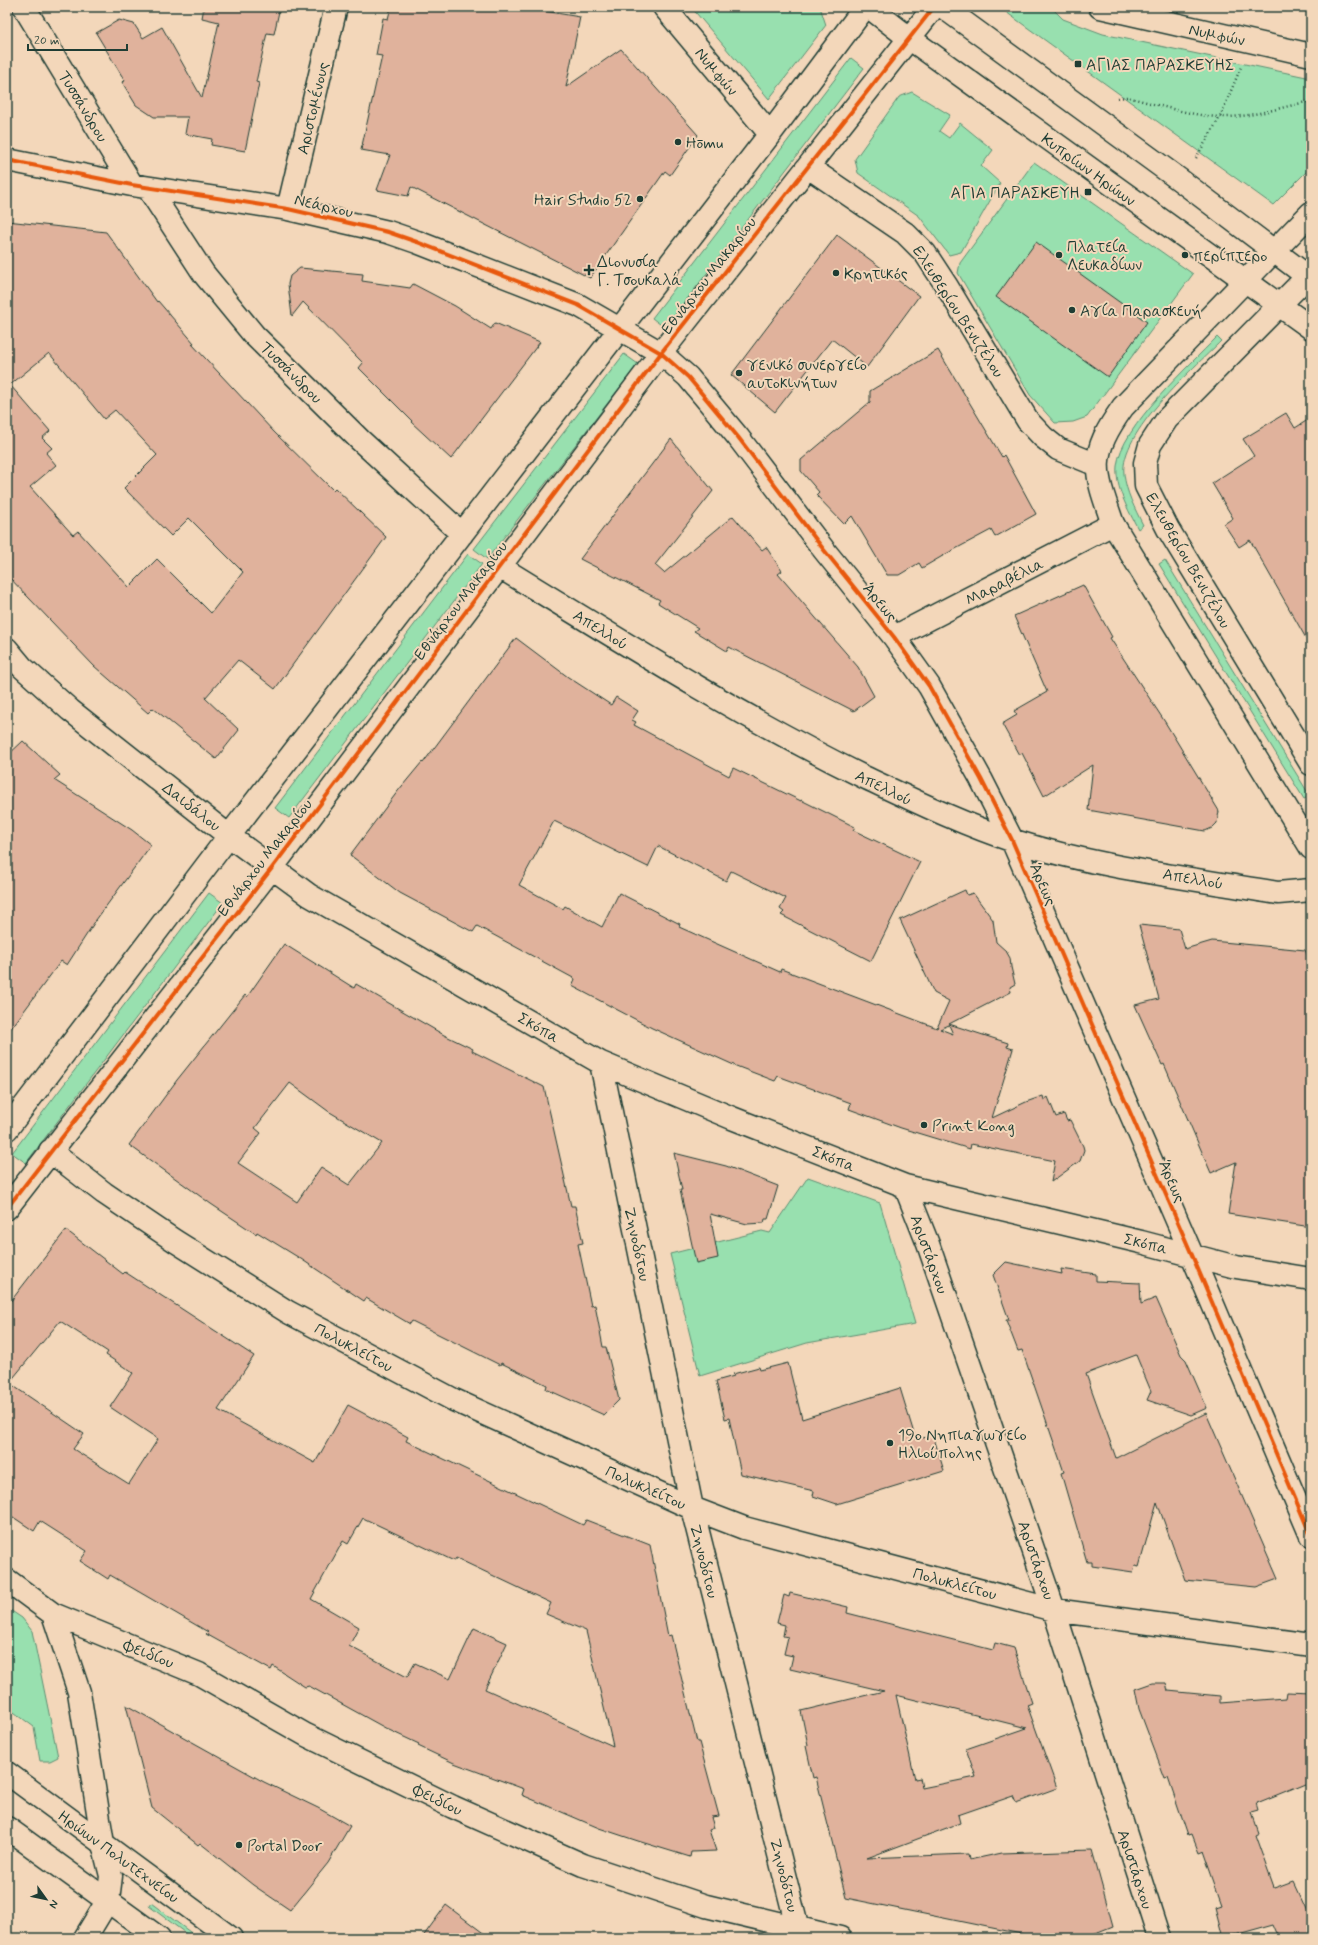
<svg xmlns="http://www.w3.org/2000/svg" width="1318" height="1945" font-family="Mynerve,sans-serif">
	<rect width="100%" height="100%" fill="#f3d7ba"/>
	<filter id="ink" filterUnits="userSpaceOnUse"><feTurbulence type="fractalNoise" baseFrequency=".025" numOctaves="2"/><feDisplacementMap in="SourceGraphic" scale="8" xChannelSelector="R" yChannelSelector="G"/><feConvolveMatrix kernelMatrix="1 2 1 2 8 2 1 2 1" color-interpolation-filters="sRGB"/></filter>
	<g filter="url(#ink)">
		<!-- green -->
		<path fill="#98e0af" stroke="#5c8e72" d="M691 7H820L826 25 769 99Z
			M999 7H1051L1063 19 1103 34 1311 78V167L1273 205Z
			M851 58 864 68 665 328 652 318Z
			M912 92 950 115 939 131 949 138 960 123 993 150 981 166 1000 183 961 252 949 255 919 216 858 173 855 159 899 97Z
			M1034 162 1193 274 1087 417 1073 422 1055 423 1030 395 958 273 960 263Z
			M1217 337 1221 341C1193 369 1119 432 1124 474 1126 492 1135 509 1143 525L1138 529C1129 511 1115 488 1117 466 1121 427 1189 366 1217 337Z
			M624 354 638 364 487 559 474 549Z
			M468 554 482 564 289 818 275 808Z
			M1165 560 1310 796 1304 799 1159 564Z
			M209 893 223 903 26 1163 12 1153Z
			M808 1177 880 1203 915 1324 807 1343 700 1376 670 1254 762 1231 770 1233Z
			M7 1608 22 1618 32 1631 58 1757 50 1761H40L34 1727 7 1707Z
			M151 1903 198 1938H192L149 1906Z"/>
		<!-- building -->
		<path fill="#e0b29c" stroke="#1f3d34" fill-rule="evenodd" d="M204 7H280L274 34 267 33 256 82 259 83 245 151 211 145 212 139 185 134 188 117H154L136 105 122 82 125 81 96 33 119 20 134 24 143 38 162 27 202 98 219 22 202 18Z
			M391 7H520L580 17 566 87 621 49 698 135 670 175 665 171 590 278 411 187 408 196 377 190 390 155 361 150 382 56 376 55 383 18 388 19Z
			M7 221 106 232 157 302 158 301 194 343 192 344 274 432 333 490 335 488 386 537 275 689 238 660 205 698 239 730 216 759 153 708 148 713 94 666 7 575ZM49 353 104 419 115 410 157 455 124 488 171 536 189 518 243 572 211 613 157 559 129 587 78 531 73 535 30 487 56 465 46 453 52 448 42 438 50 431 10 385Z
			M837 235 919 296 867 367 832 339 775 412 731 375Z
			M1036 242 1147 322 1108 377 996 297Z
			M300 268 363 274 362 281 410 288 413 284 455 306 491 329 495 323 540 342 451 459 411 422 412 421 359 368 363 363 303 302 292 316 288 284 290 276Z
			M938 350 1002 457 1004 455 1036 514 995 537 991 530 946 554 922 568 919 563 899 575H887L852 516 844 524 816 495 819 492 801 471V460L870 402V391Z
			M1286 413 1295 428 1311 418V647L1250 540 1239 547 1224 524 1233 518 1212 483 1254 456 1243 439Z
			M671 439 713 491 655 565 664 573 733 516 762 550 766 547 782 571 778 574 858 667 874 696 854 711 729 647 727 651 694 631 698 628 658 603 660 600 580 559Z
			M1083 585 1112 637 1110 638 1165 722 1219 811 1217 823 1212 828 1205 831 1088 810 1093 765 1044 796 1022 753 1019 755 1002 724 1017 715 1014 711 1047 692 1014 616Z
			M516 638 568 677 611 705 616 697 638 711 632 720 636 722 634 725 729 776 733 768 801 801V800L855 827 853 830 920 862 871 961 781 915 784 912 780 909 786 898 731 871 726 881 658 846 648 867 554 821 519 885 563 909 565 906 602 927 619 893 680 924 679 927 780 972 781 969 937 1028 949 1001 934 993 900 920 965 890 967 895 973 893 993 920 996 942 1006 951 1010 958 1011 967 1015 984 1010 987 1011 992 949 1024 1008 1043 1007 1047 1013 1049 992 1118 1026 1102 1043 1096 1044 1100 1048 1097 1056 1117 1064 1114 1067 1121 1070 1120 1083 1146 1084 1150 1080 1161 1051 1182 1055 1161 971 1144 970 1149 901 1128 849 1109 851 1103 778 1076 775 1081 736 1066 652 1028 572 986 575 979 477 926 473 932 400 893 350 855 398 791 422 762 423 763ZM949 1025 953 1034 940 1029Z
			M23 741 60 775 54 780 132 830 151 845 96 920 67 965 61 961 7 1034V756Z
			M1139 925 1179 929 1185 949 1212 941 1305 950 1311 962V1227L1228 1214 1236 1162 1211 1173 1164 1064 1162 1065 1135 1005 1159 999Z
			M284 944 354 988 356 984 444 1035 473 1049 472 1051 544 1087 571 1206H575L583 1243 578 1244 591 1306 595 1305 603 1347H606L619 1400 604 1415 546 1389 547 1385 501 1363 500 1365 412 1321 410 1324 366 1298 364 1301 301 1259 257 1232 256 1234 211 1204 129 1145 177 1080 245 995 247 997ZM290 1083 328 1111 382 1143 349 1185 321 1167 297 1202 238 1163 261 1133 255 1128Z
			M674 1153 726 1166 778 1186 768 1219H765L764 1223 747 1224 710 1214 718 1258 696 1263 680 1190H682Z
			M66 1230 123 1274 125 1272 254 1356 218 1410 315 1463 348 1405 408 1437 406 1441 583 1525 586 1520 650 1545 668 1636 671 1635 697 1742H699L719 1816 711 1817 714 1828 709 1830 716 1851 691 1852 690 1857 638 1841 599 1828 522 1795 524 1789 454 1763 418 1746 419 1744 389 1730 309 1686 305 1687 273 1666 271 1670 206 1634 208 1632 110 1575 108 1579 80 1561 87 1551 40 1521 34 1531 7 1513V1306ZM60 1321 108 1352 106 1355 133 1373 110 1407 158 1439 129 1484 73 1449 84 1434 9 1383ZM363 1518 454 1561 456 1558 551 1603 546 1614 586 1631 613 1746 485 1689 507 1643 474 1628 450 1679 415 1663 407 1677 349 1646 359 1627 311 1599 343 1541 348 1544Z
			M1006 1262 1062 1274 1061 1269 1096 1274V1281L1140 1283 1141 1304 1156 1298 1181 1355 1186 1360 1207 1408 1191 1415 1147 1400 1151 1391 1136 1355 1086 1374 1116 1458 1206 1413 1278 1579 1256 1587 1185 1580 1157 1502 1139 1567 1135 1566 1133 1572 1092 1566V1562H1087L1061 1473 1064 1472 1022 1350 1018 1351 1006 1320H1009L993 1275Z
			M788 1363 802 1419 900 1388 916 1440 933 1435 944 1471 837 1504 813 1496 814 1491 741 1474 729 1418 725 1419 716 1381 734 1376 733 1374 759 1367 760 1370Z
			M790 1593 848 1607 847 1613 993 1650 995 1643 1014 1648 1032 1703 1027 1705 1057 1788 1016 1803 1013 1796 958 1815 960 1823 867 1858 968 1854 969 1860 1002 1853 1092 1850 1113 1926 1083 1938H1041L846 1898 816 1777 813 1778 806 1746 808 1745 801 1711 884 1691 790 1669 793 1656 784 1654 788 1637 783 1636 785 1625 777 1623 784 1595 789 1597ZM896 1695 1027 1728 966 1749 976 1777 922 1788 920 1778 915 1779Z
			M1152 1683H1166L1168 1691 1220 1696V1703L1286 1698 1287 1692 1311 1693V1782L1257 1804 1259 1811 1252 1813 1259 1833 1255 1835 1274 1888 1293 1881 1311 1920V1938H1280L1274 1924 1224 1938 1216 1907 1222 1905 1203 1851 1198 1853 1191 1835 1188 1836 1168 1777 1165 1778 1139 1709 1135 1689Z
			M126 1705 264 1782 318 1808 350 1826 328 1863 290 1910 253 1885 200 1843 198 1845 152 1808Z
			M446 1905 490 1938H422Z"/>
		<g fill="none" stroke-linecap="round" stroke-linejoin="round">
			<!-- minor casing -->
			<g stroke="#1f3d34" stroke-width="25">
				<path id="minor" d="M24 7 132 185
					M664 7 770 134
					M1100 7 1311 55
					M7 160 132 185 288 209 388 232 417 242 578 305 661 353 688 377 738 437 824 550 894 637 929 686 981 779 1012 840 1192 1255 1311 1536
					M808 167 905 233 925 253 946 285 1028 421 1043 437 1058 449 1097 465
					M148 188 204 274 254 335 360 440 462 534
					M288 209 336 7
					M1274 251 1311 213
					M500 567C619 640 738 715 864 777 913 800 962 824 1014 841 1099 868 1190 878 1278 893L1311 890
					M894 637 1113 524
					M7 649 22 667 70 710 229 836 309 895 601 1063 732 1118 905 1186 1141 1242 1236 1267 1311 1279
					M601 1063 692 1508 800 1938
					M7 1129 229 836 770 134 865 7
					M50 1151 104 1193 175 1241 288 1312 454 1400 692 1508 744 1528 1054 1610 1311 1645
					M905 1186 928 1244 1054 1610 1159 1938
					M7 1208 272 868 661 353 934 7
					M7 1580 53 1614 199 1674 306 1735 453 1807 583 1865 706 1906 840 1938
					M53 1614 79 1692 103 1844 111 1876 108 1900 85 1938"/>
			</g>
			<!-- major casing -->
			<g stroke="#1f3d34" stroke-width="25">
				<path id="major" d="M869 7 909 38 1311 328
					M943 7 1180 180 1311 279
					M1274 251 1123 407C1088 456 1094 470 1113 524L1311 848
					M1308 276 1167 419 1150 445 1145 463 1146 486 1168 529 1311 764
					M7 1773 231 1938
					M7 1828 159 1938"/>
			</g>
			<!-- path -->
			<path stroke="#1f3d34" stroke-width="2.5" stroke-dasharray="1 3" stroke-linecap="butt" d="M1118 98 1127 97C1156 104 1191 116 1220 117 1251 118 1281 107 1311 101
				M1196 158 1220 117 1241 67"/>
			<!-- minor -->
			<use href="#minor" stroke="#f3d7ba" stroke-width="22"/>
			<!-- major -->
			<use href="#major" stroke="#f3d7ba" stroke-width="22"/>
			<!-- cycleway casing -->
			<g stroke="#f3d7ba" stroke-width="6">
				<path id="cycleway" d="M7 160 132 185 288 209 388 232 417 242 578 305 661 353 688 377 738 437 824 550 894 637 929 686 981 779 1012 840 1192 1255 1311 1536
					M7 1208 272 868 661 353 934 7"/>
			</g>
			<!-- cycleway -->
			<use href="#cycleway" stroke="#e8590c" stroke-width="4"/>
		</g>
	</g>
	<!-- markers -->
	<g fill="#1f3d34" stroke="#f3d7ba" stroke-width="1.5">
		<rect x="1074" y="60" width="8" height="8" rx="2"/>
		<circle cx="678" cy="142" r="4"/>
		<rect x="1084" y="188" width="8" height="8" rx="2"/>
		<circle cx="640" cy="199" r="4"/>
		<circle cx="1059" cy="255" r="4"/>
		<circle cx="1185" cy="255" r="4"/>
		<path d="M587 264h4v4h4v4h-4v4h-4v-4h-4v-4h4z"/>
		<circle cx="836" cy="273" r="4"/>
		<circle cx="1072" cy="310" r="4"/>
		<circle cx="739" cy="373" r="4"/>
		<circle cx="924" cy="1125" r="4"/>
		<circle cx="890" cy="1443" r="4"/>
		<circle cx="239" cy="1845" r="4"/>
	</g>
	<g text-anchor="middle" stroke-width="4" stroke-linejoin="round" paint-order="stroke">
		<!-- street labels -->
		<g font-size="16" fill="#1f3d34" stroke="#f3d7ba">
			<text transform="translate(1217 34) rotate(12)" y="6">Νυμφών</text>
			<text transform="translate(717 71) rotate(50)" y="6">Νυμφών</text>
			<text transform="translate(84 106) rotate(59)" y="6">Τυσσάνδρου</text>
			<text transform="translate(312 108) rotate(-77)" y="6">Αριστομένους</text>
			<text transform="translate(1089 169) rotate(36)" y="6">Κυπρίων Ηρώων</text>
			<text transform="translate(324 205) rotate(13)" y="6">Νεάρχου</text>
			<text transform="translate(708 275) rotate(-52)" y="6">Εθνάρχου Μακαρίου</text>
			<text transform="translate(959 311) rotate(57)" y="6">Ελευθερίου Βενιζέλου</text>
			<text transform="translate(292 372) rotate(45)" y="6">Τυσσάνδρου</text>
			<text transform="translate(1189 560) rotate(60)" y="6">Ελευθερίου Βενιζέλου</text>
			<text transform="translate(1004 581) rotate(-27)" y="6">Μαραβέλια</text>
			<text transform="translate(460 600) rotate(-53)" y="6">Εθνάρχου Μακαρίου</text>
			<text transform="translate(881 602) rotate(51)" y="6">Άρεως</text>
			<text transform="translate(601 629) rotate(32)" y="6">Απελλού</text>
			<text transform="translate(884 787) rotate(26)" y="6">Απελλού</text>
			<text transform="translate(192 806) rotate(38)" y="6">Δαιδάλου</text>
			<text transform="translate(264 857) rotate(-52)" y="6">Εθνάρχου Μακαρίου</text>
			<text transform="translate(1193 878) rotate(10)" y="6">Απελλού</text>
			<text transform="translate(1044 884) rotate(67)" y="6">Άρεως</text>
			<text transform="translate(539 1027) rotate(30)" y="6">Σκόπα</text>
			<text transform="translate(834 1158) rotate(22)" y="6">Σκόπα</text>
			<text transform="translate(1173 1181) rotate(67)" y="6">Άρεως</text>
			<text transform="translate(1146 1243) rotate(14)" y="6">Σκόπα</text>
			<text transform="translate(638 1244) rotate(78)" y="6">Ζηνοδότου</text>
			<text transform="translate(930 1254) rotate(70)" y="6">Αριστάρχου</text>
			<text transform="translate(354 1347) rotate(28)" y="6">Πολυκλείτου</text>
			<text transform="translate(646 1487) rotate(24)" y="6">Πολυκλείτου</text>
			<text transform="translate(1037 1560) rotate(71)" y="6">Αριστάρχου</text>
			<text transform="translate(705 1561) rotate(76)" y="6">Ζηνοδότου</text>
			<text transform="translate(955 1583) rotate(15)" y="6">Πολυκλείτου</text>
			<text transform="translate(149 1653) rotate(22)" y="6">Φειδίου</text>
			<text transform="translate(438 1799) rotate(26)" y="6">Φειδίου</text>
			<text transform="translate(119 1856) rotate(36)" y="6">Ηρώων Πολυτεχνείου</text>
			<text transform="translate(1136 1869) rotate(72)" y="6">Αριστάρχου</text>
			<text transform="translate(785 1875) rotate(76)" y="6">Ζηνοδότου</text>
		</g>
		<!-- poi labels -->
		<g font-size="16" fill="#1f3d34" stroke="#f3d7ba" text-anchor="start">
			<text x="1086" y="70">ΑΓΙΑΣ ΠΑΡΑΣΚΕΥΗΣ</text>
			<text x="686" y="148">Hōmu</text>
			<text x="1080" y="198" text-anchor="end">ΑΓΙΑ ΠΑΡΑΣΚΕΥΗ</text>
			<text x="632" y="205" text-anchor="end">Hair Studio 52</text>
			<text x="1067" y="252">Πλατεία<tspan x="1067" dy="18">Λευκαδίων</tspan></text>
			<text x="1193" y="261">περίπτερο</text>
			<text x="597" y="267">Διονυσία<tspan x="597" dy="18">Γ. Τσουκαλά</tspan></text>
			<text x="844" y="279">Κρητικός</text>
			<text x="1080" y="316">Αγία Παρασκευή</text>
			<text x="747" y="370">γενικό συνεργείο<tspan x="747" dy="18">αυτοκινήτων</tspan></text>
			<text x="932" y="1131">Print Kong</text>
			<text x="898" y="1440">19ο Νηπιαγωγείο<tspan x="898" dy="18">Ηλιούπολης</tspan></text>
			<text x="247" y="1851">Portal Door</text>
		</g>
	</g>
	<!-- margin -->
	<rect width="1318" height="1945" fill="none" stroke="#f3d7ba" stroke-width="24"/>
	<rect x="12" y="12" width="1294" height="1921" fill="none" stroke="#1f3d34" stroke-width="1.5" filter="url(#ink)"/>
	<!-- north arrow -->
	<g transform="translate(46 1899) rotate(123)" stroke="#f3d7ba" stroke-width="3" paint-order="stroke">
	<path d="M0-3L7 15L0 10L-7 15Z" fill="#1f3d34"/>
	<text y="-6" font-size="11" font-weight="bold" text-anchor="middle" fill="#1f3d34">N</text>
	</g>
	<!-- scale -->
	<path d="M28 44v6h99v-6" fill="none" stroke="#1f3d34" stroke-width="2"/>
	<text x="34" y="44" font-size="12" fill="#1f3d34" stroke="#f3d7ba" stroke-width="3" paint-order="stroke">20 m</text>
</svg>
